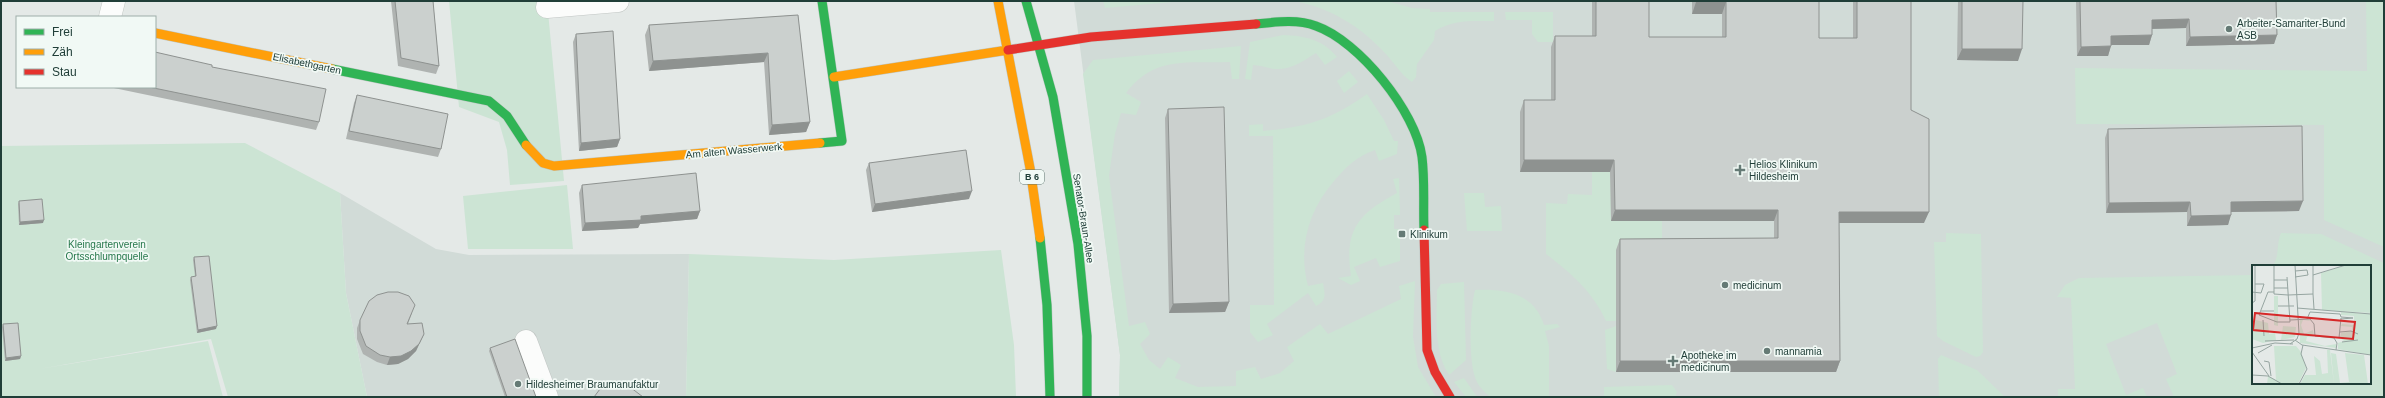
<svg xmlns="http://www.w3.org/2000/svg" width="2385" height="398" font-family="Helvetica,sans-serif">
	<rect width="100%" height="100%" fill="#e4e9e7"/>
	<!-- built -->
	<path fill="#d1dbd7" fill-rule="evenodd" d="M1074 1H2384V397H1119L1120 355ZM2253 266H2370V383H2253Z
		M340 193 436 249 469 255 689 254 686 397H367L346 293Z"/>
	<!-- green -->
	<path fill="#cce4d4" d="M449 1H547L564 181 510 185 507 150 499 122 459 107Z
		M1103 1H1184L1105 8Z
		M1295 1H1387L1412 8 1430 9V12H1494V21C1472 21 1454 19 1435 31L1434 40 1417 64 1416 77 1412 82C1401 75 1393 61 1384 52 1360 26 1330 8 1295 1Z
		M2366 1H2384V247L2324 220V125L2076 124 2075 68 2367 71Z
		M1505 12H1553V42H1538L1532 34V20H1506Z
		M1283 35C1305 36 1322 39 1337 57L1325 65 1316 53C1303 61 1291 70 1275 69 1267 68 1260 65 1253 65L1251 80 1245 79 1250 42Z
		M1241 46 1239 79H1232L1230 62C1188 64 1155 55 1126 93L1141 102 1136 115 1121 113 1115 134 1109 176 1129 326 1145 322 1150 334 1140 344 1149 360 1160 369 1168 357 1181 365 1175 378 1198 387 1236 386V371L1255 367 1261 379 1280 373 1294 361 1287 347 1320 324 1328 334 1401 299 1399 286 1415 281 1413 337 1418 367 1436 397H1119L1120 355 1083 74 1093 60Z
		M1349 71 1358 82 1344 93 1337 81Z
		M1367 94 1384 120 1394 141H1398L1397 154 1379 161 1375 150C1357 156 1346 167 1334 181 1308 211 1298 248 1308 286L1323 283C1325 294 1327 301 1316 306L1308 293 1267 324 1273 335 1258 342 1250 332V305H1274L1273 136H1249V125L1263 124V131C1308 127 1330 120 1367 94Z
		M245 143 340 193 346 293 367 397H228L211 339 39 369 208 341 223 397H1V146Z
		M1592 172H1610L1662 221V249L1616 250V321H1606C1593 292 1571 273 1546 254V203L1567 204 1568 194 1592 195Z
		M1399 178 1400 215H1394V229H1400V261L1380 267 1376 258 1354 267 1360 281 1351 285 1338 278 1351 276C1344 230 1358 214 1397 193L1393 179Z
		M567 185 573 249H468L463 196Z
		M1464 193H1484L1485 207 1501 206 1502 231H1467Z
		M1946 233 1981 234 1983 352 1980 356 1976 357 1943 341 1937 336 1934 242H1946Z
		M2281 233 2321 234 2384 263V397H2174L2166 379 2177 374 2157 323 2106 344 2126 395 2143 388 2147 397H2058V389H2075L2071 298 2057 297 2065 285 2079 278 2253 275V383H2370V266H2273C2280 254 2276 245 2281 233Z
		M1001 250 1014 345 1016 397H686L689 254 834 260Z
		M1464 282 1466 360 1449 375C1433 351 1437 317 1437 290L1441 284Z
		M1475 290C1505 289 1534 293 1544 325L1557 324 1560 327 1545 331 1549 346V397H1490C1485 392 1479 387 1476 380 1468 362 1470 310 1475 290Z
		M1616 326V372L1607 369 1605 330Z
		M1941 355 1977 370 2005 397H1939L1938 359Z
		M1464 378 1477 397H1466L1454 382Z
		M1672 385 1677 392 1675 397H1604V387Z"/>
	<g fill="none" stroke-linecap="round" stroke-linejoin="round">
		<!-- street casing -->
		<g stroke="#c1c6c4" stroke-width="23">
			<path id="street" d="M547 7 618 1
				M110 17 114 1
				M526 341 547 397"/>
		</g>
		<!-- fast casing -->
		<g stroke="#bfc7c4" stroke-width="10">
			<path id="fast" d="M1026 1 1053 97 1078 244 1087 336V397
				M1256 24C1276 22 1297 19 1316 26 1359 41 1416 112 1422 157 1425 181 1423 206 1424 230
				M332 69 489 101 507 116 526 145
				M820 143 842 141 822 1
				M1040 238 1047 305 1050 397"/>
		</g>
		<!-- slow casing -->
		<g stroke="#bfc7c4" stroke-width="10">
			<path id="slow" d="M998 1 1030 168 1040 238
				M155 33 332 69
				M834 77 1008 50
				M526 145 543 163 554 166 820 143"/>
		</g>
		<!-- jam casing -->
		<g stroke="#bfc7c4" stroke-width="10">
			<path id="jam" d="M1008 50 1091 37 1256 24
				M1424 230 1427 350 1435 372 1450 397"/>
		</g>
		<!-- street -->
		<use href="#street" stroke="#fbfcfb" stroke-width="22"/>
		<!-- fast -->
		<use href="#fast" stroke="#30b455" stroke-width="9"/>
		<!-- slow -->
		<use href="#slow" stroke="#ff9f0a" stroke-width="9"/>
		<!-- jam -->
		<use href="#jam" stroke="#e5322d" stroke-width="9"/>
	</g>
	<!-- wall -->
	<path fill="#afb3b1" d="M391 1H433L439 66 436 74 398 66Z
		M1592 1H1649V37H1722V14H1692V1H1819V38H1853V1H1911V110L1924 223H1839L1840 361 1836 372H1616V250L1620 239 1774 238V221H1611L1610 172H1520V112L1524 100H1551V47L1555 36H1592Z
		M1958 1H2023L2018 61 1957 60Z
		M2076 1H2276L2277 35 2274 44 2186 46V28L2152 29V35L2149 45H2111L2108 56H2077Z
		M798 15 810 122 806 132 769 135 764 62 649 71 645 35 649 25Z
		M576 34 620 139 617 147 579 151 573 42Z
		M109 87H155L319 122 316 130Z
		M357 95 441 149 438 157 346 139 354 103Z
		M1168 109 1229 302 1225 312 1169 313 1165 118Z
		M2108 129 2299 211 2231 212 2228 225 2187 226V212L2106 213 2105 138Z
		M869 163 969 199 872 212 866 170Z
		M582 185 700 211 697 219 640 224 638 228 582 231 579 193Z
		M19 201 43 223 19 225 18 204Z
		M194 257 216 329 197 333 190 280 191 277 195 276 193 260Z
		M412 313 408 324 424 334 416 351 408 359 398 364 387 365 377 362 363 354 357 339V328L360 320Z
		M3 324 21 356 20 359 5 361 2 327Z
		M490 348 536 397H505L489 351Z"/>
	<!-- shaded-wall -->
	<path fill="#8e9290" d="M1696 2H1726L1722 14H1692Z
		M2189 19 2186 28 2148 29 2152 20Z
		M2152 35 2149 45H2108L2111 36Z
		M2277 35 2274 44 2186 46 2190 37Z
		M2111 46 2108 56H2077L2081 47Z
		M1962 49H2022L2018 61 1957 60Z
		M768 53 764 62 649 71 653 61Z
		M810 122 806 132 769 135 772 125Z
		M620 139 617 147 579 151 581 143Z
		M1524 160H1614L1610 172H1520Z
		M972 191 969 199 872 212 875 204Z
		M2303 201 2299 211 2227 212 2231 202Z
		M2190 202 2187 212 2106 213 2109 203Z
		M1615 210H1778L1774 221H1611Z
		M700 211 697 219 640 224 638 228 582 231 585 223 641 216Z
		M1839 212H1929L1924 223H1835Z
		M2231 215 2228 225 2187 226 2191 216Z
		M44 220 43 223 19 225 20 222Z
		M1229 302 1225 312 1169 313 1173 304Z
		M217 326 216 329 197 333 198 330Z
		M424 334 416 351 408 359 398 364 387 365 390 357Z
		M21 356 20 359 5 361 6 358Z
		M1620 361H1840L1836 372H1616Z"/>
	<!-- building -->
	<path fill="#cbd0ce" stroke="#8e9290" d="M395 1H433L439 66 401 58Z
		M1596 1H1649V37H1726V2H1696V1H1819V38H1857V1H1911V110L1929 119V212H1839L1840 361H1620V239L1778 238V210H1615L1614 160H1524V100H1555V36H1596Z
		M1962 1H2023L2022 49H1962Z
		M2080 1H2276L2277 35 2190 37 2189 19 2152 20V35L2111 36V46L2081 47Z
		M798 15 810 122 772 125 768 53 653 61 649 25Z
		M613 31 620 139 581 143 576 34Z
		M155 52 212 65V67L326 89 319 122 149 87H155Z
		M357 95 448 114 441 149 349 131Z
		M1224 107 1229 302 1173 304 1168 109Z
		M2302 126 2303 201 2231 202V215L2191 216 2190 202 2109 203 2108 129Z
		M966 150 972 191 875 204 869 163Z
		M696 173 700 211 641 216V220L585 223 582 185Z
		M42 199 44 220 20 222 19 201Z
		M209 256 217 326 198 330 191 277 196 276 194 257Z
		M388 292H398L409 296 415 305 407 324 422 323 424 334 419 344 411 351 401 356 390 357 380 355 366 346 360 331V320L369 301 377 295Z
		M18 323 21 356 6 358 3 324Z
		M515 339 536 397H507L490 348Z
		M626 384 643 397H594L600 389Z"/>
	<!-- markers -->
	<g fill="#657a75" stroke="#f1f9f5" stroke-width="1.5">
		<circle cx="2229" cy="29" r="4"/>
		<path d="M1738 164h4v4h4v4h-4v4h-4v-4h-4v-4h4z"/>
		<rect x="1398" y="230" width="8" height="8" rx="2"/>
		<circle cx="1725" cy="285" r="4"/>
		<circle cx="1767" cy="351" r="4"/>
		<path d="M1671 355h4v4h4v4h-4v4h-4v-4h-4v-4h4z"/>
		<circle cx="518" cy="384" r="4"/>
	</g>
	<g text-anchor="middle" stroke-width="3.5" stroke-linejoin="round" paint-order="stroke">
		<!-- shield labels -->
		<rect fill="#f1f9f5" stroke="#5f7671" stroke-width="1" x="1020" y="170" width="24" height="14" rx="3"/>
		<g font-size="9" font-weight="bold" fill="#203e38">
			<text x="1032" y="180">B 6</text>
		</g>
		<!-- poi labels -->
		<g font-size="10" fill="#203e38" stroke="#f1f9f5" text-anchor="start">
			<text x="2237" y="27">Arbeiter-Samariter-Bund<tspan x="2237" dy="12">ASB</tspan></text>
			<text x="1749" y="168">Helios Klinikum<tspan x="1749" dy="12">Hildesheim</tspan></text>
			<text x="1410" y="238">Klinikum</text>
			<text x="1733" y="289">medicinum</text>
			<text x="1775" y="355">mannamia</text>
			<text x="1681" y="359">Apotheke im<tspan x="1681" dy="12">medicinum</tspan></text>
			<text x="526" y="388">Hildesheimer Braumanufaktur</text>
		</g>
		<!-- street labels -->
		<g font-size="10" fill="#203e38" stroke="#f1f9f5">
			<text transform="translate(307 63) rotate(12)" y="4">Elisabethgarten</text>
			<text transform="translate(734 150) rotate(-5)" y="4">Am alten Wasserwerk</text>
			<text transform="translate(1084 218) rotate(81)" y="4">Senator-Braun-Allee</text>
		</g>
		<!-- park labels -->
		<g font-size="10" fill="#27784c" stroke="#f1f9f5">
			<text x="107" y="248">Kleingartenverein<tspan x="107" dy="12">Ortsschlumpquelle</tspan></text>
		</g>
	</g>
	<!-- overview -->
	<g transform="translate(2252 265)">
		<rect width="119" height="119" fill="#e4e9e7"/>
		<path d="M96 0H119V48L70 45 69 8ZM22 31H26V61L22 60ZM89 47 118 49 119 90 86 84V78L92 76 88 73 89 68 100 66V62L89 61 90 59 102 60V51L89 50ZM0 54 16 58 17 69 23 68 24 75 11 78 0 74ZM48 55H57L59 56 51 55 49 60 52 69 61 65 62 71 55 72 54 76 73 81 84 79V83L48 78ZM31 61 44 62 43 72 29 75ZM22 81H44L49 87 54 103 46 119H15L16 111 24 115ZM75 85H78L82 119H48L53 110H64L62 91 68 96 70 109 76 108ZM79 88 84 89 88 118 97 117 93 88 112 90 116 119H82Z" fill="#cce4d4"/>
		<path fill="none" stroke="#96a5a1" stroke-width="1" d="M22 0V29L36 30 61 29V0M43 6 55 5 56 10 43 12M61 10 94 0M22 15H35M22 23H36M0 27 9 28 12 19H3M22 27H16L7 50 25 57H38L35 12M61 29 62 44M0 38 3 36V0M26 41H42M45 43 119 49M9 46H22M55 54 58 47 88 49 89 52 101 53 89 54M11 55 12 71M38 55 58 54 62 59 63 71 82 73 85 78 84 85M88 67 99 66 106 69M87 73 89 53M43 75 50 80 119 90M13 76 42 75M90 77 106 75M38 79 45 74 47 68 43 0M0 83 23 78 41 79M0 87 17 111M6 88 20 80M12 96 17 97 19 111M0 110 16 111 30 119M47 119 55 104 49 89 51 80"/>
		<path fill="#d62828" fill-opacity="0.15" stroke="#d62828" stroke-width="2" d="M3 48 103 57 101 74 1 65Z"/>
		<rect width="119" height="119" fill="none" stroke="#203e38" stroke-width="2"/>
	</g>
	<!-- border -->
	<rect width="2385" height="398" fill="none" stroke="#203e38" stroke-width="4"/>
	<!-- legend -->
	<rect x="16" y="16" width="140" height="72" fill="#f1f9f5" stroke="#9daea9"/>
	<rect x="24" y="29" width="20" height="6" fill="#30b455" stroke="#9daea9"/>
	<text x="52" y="36" font-size="12" fill="#203e38">Frei</text>
	<rect x="24" y="49" width="20" height="6" fill="#ff9f0a" stroke="#9daea9"/>
	<text x="52" y="56" font-size="12" fill="#203e38">Zäh</text>
	<rect x="24" y="69" width="20" height="6" fill="#e5322d" stroke="#9daea9"/>
	<text x="52" y="76" font-size="12" fill="#203e38">Stau</text>
</svg>
